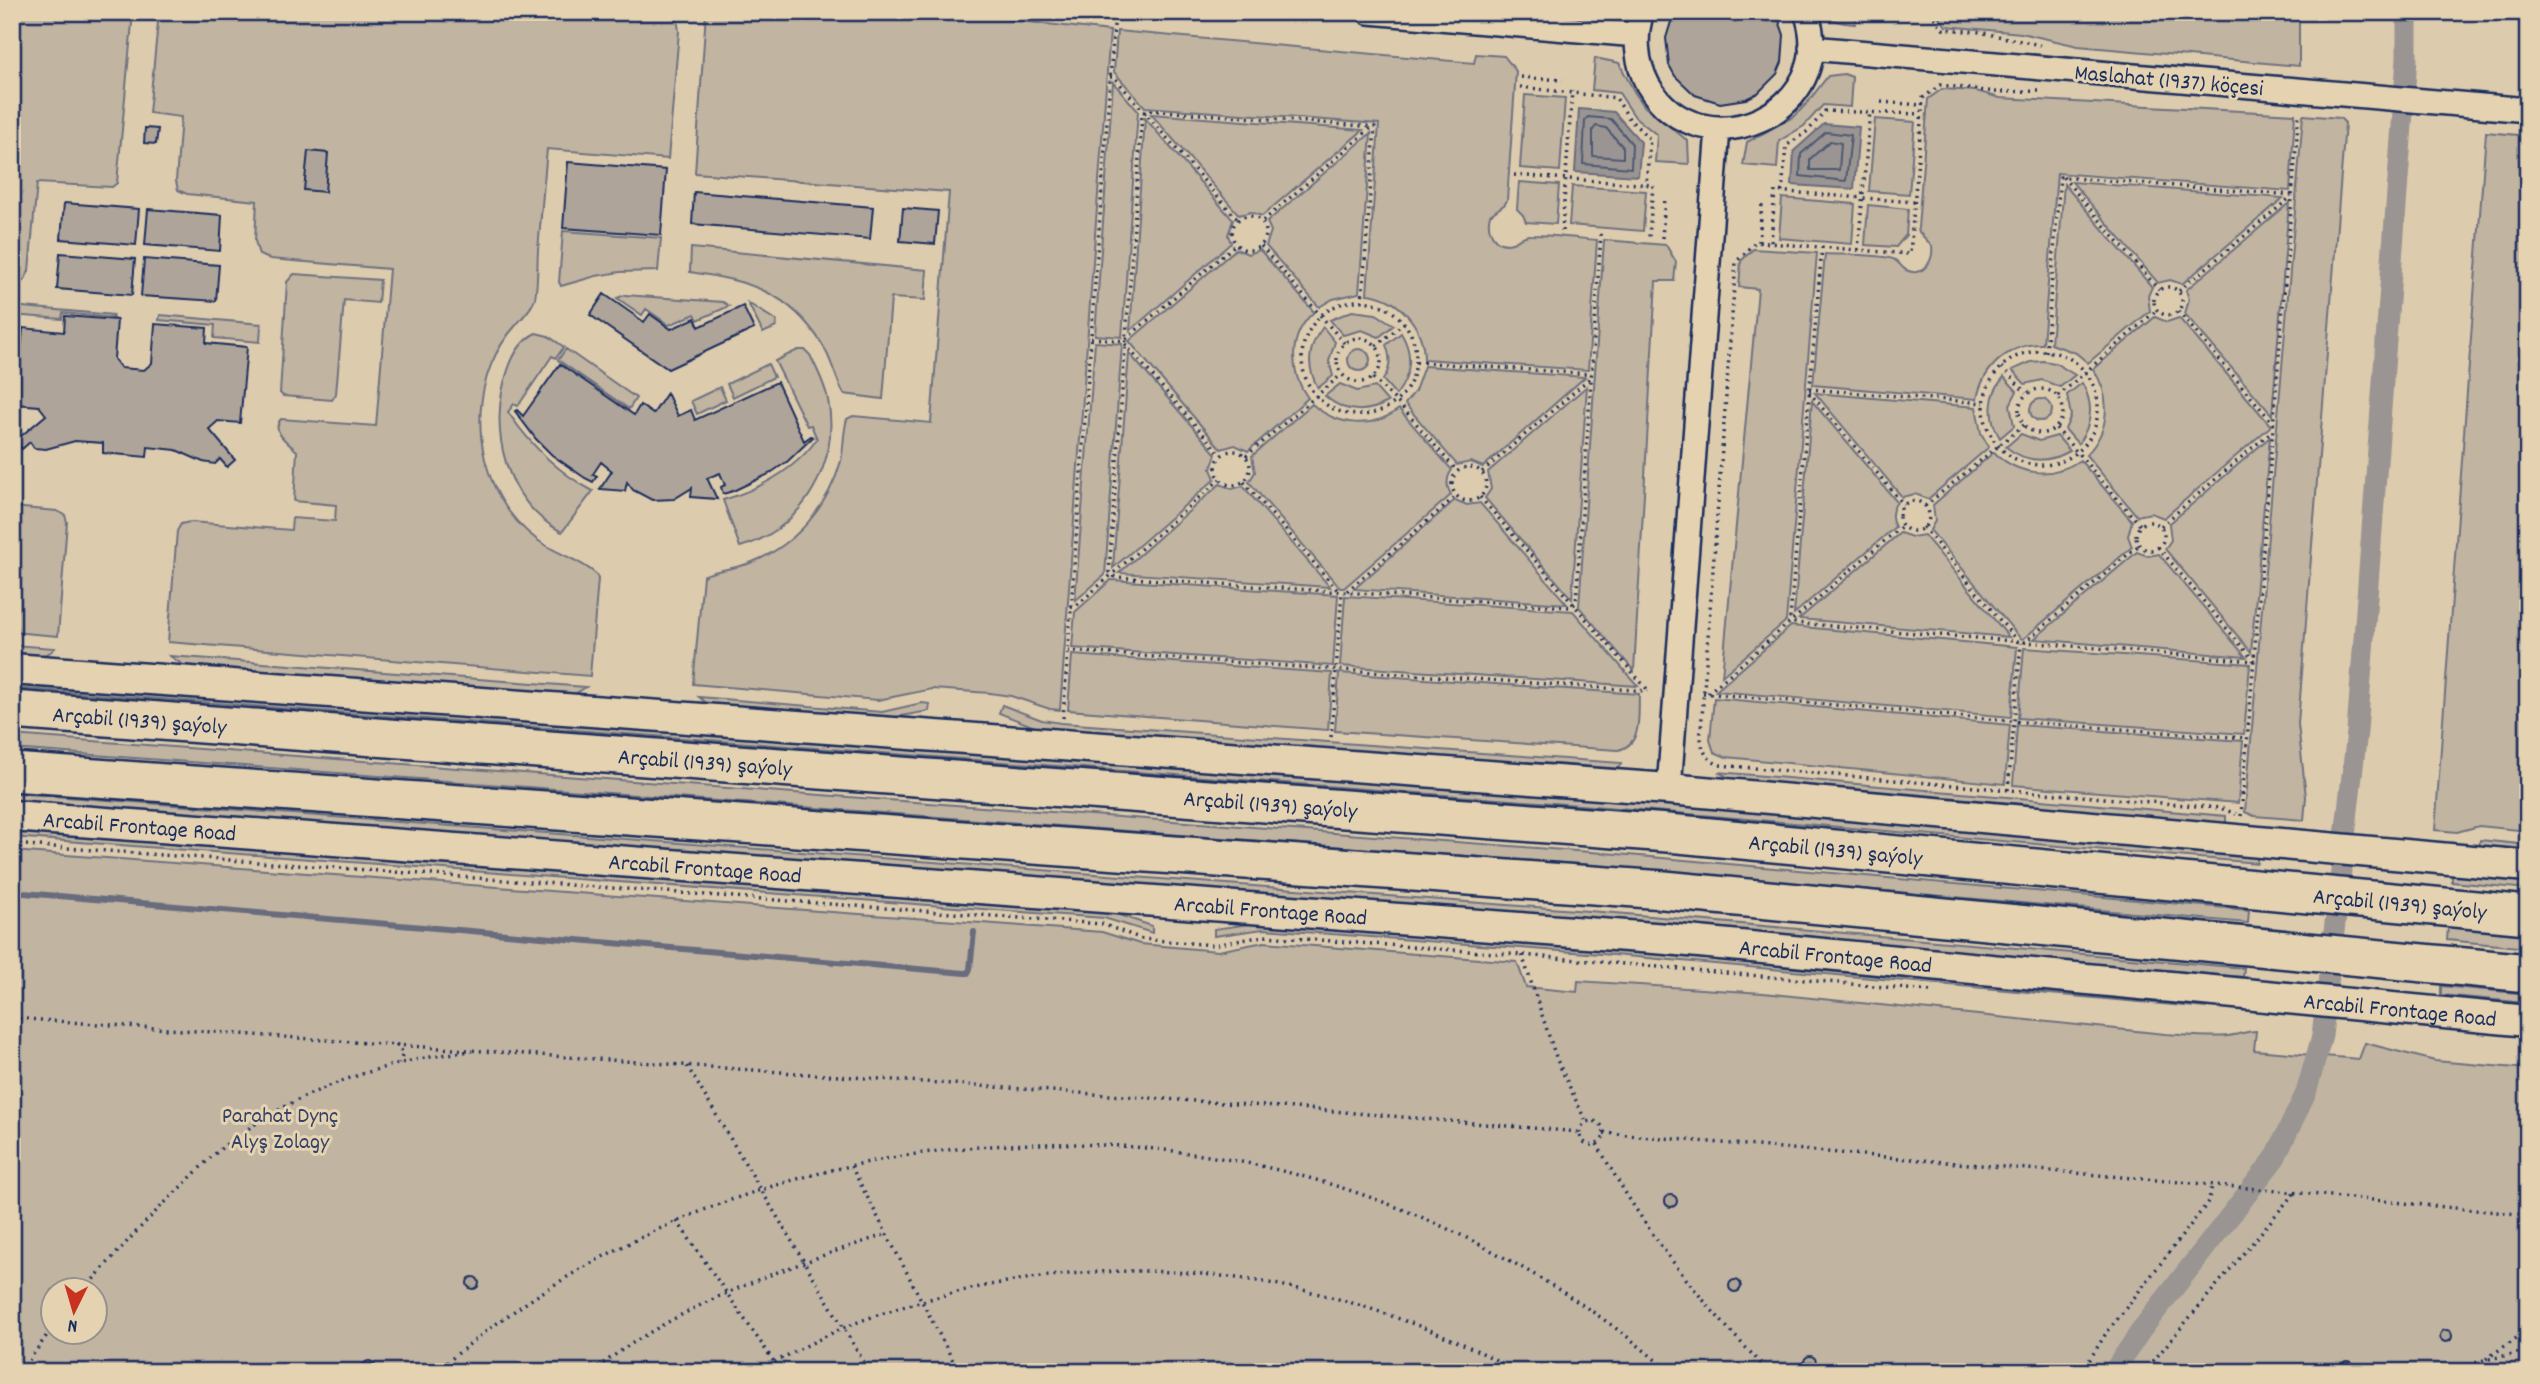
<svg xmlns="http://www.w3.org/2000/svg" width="2540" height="1384" font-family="Dekko,sans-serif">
	<rect width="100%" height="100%" fill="#ddcbad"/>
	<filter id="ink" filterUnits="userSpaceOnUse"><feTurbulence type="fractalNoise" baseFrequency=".0143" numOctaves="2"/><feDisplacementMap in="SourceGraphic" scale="14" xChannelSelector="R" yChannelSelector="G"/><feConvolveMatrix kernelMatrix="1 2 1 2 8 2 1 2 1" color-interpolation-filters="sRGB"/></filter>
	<g filter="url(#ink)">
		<!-- green -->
		<path fill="#c1b4a1" stroke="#6e7280" stroke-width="2" fill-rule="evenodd" d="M12 12H133L117 183 112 187 37 183 29 271 24 281 13 283Z
			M159 12H676L679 31 668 159 547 149C544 183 541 216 538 250 537 266 538 283 535 298 533 308 523 316 517 324 506 336 497 350 491 365 467 424 484 499 536 539 554 553 579 559 596 574L598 579 590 676 168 642 177 531 181 524 190 522 291 530 292 518 335 521 336 505 294 501 297 451C288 443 270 431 281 419L376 426 389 269 270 259 259 255 255 241 257 201 187 194 178 190 176 181 181 117 149 113Z
			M706 12H938L1110 31 1060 710 1050 709 1011 696 990 693 932 689 878 700 693 684 703 576C717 569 735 569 750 563 795 546 828 507 841 461 844 447 843 432 847 419L853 416 931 423 949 192 695 173Z
			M1826 12H1856L1855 24C1844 23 1833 23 1826 12Z
			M1935 12H2299V66L2078 46 2021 33 1946 26Z
			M1117 31 1474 63 1476 54 1504 56 1516 71 1507 200 1505 204 1490 215C1486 229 1494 248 1512 243 1520 241 1522 234 1531 235 1553 235 1575 238 1597 240L1588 370 1424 359C1424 327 1399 297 1367 294L1379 124 1145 107 1114 72Z
			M1595 58 1619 63 1635 93 1645 107 1688 141 1689 164 1655 162 1657 135 1635 117 1619 93 1592 90Z
			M1844 74 1852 77 1850 107 1823 105 1804 126 1779 141 1777 168 1743 165 1747 142 1795 116 1807 103 1828 76Z
			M1113 82 1138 111 1122 337 1095 335Z
			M1942 89 1976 91 2000 98 2295 114 2290 191 2057 173 2043 344C2010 343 1983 367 1977 399L1813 385 1825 254C1842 255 1878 254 1893 259 1899 261 1900 267 1906 270 1923 278 1934 261 1932 246L1919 232 1918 228 1928 99Z
			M1525 95 1565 98 1560 171 1520 168Z
			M1151 114 1363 130 1262 216 1251 212 1239 215Z
			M2303 115 2340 118 2345 123 2298 724 2306 797 2304 820 2254 816 2245 812Z
			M1145 118 1233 220 1228 235 1231 243 1130 331Z
			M1875 119 1915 122 1909 194 1869 191Z
			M2486 132 2528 136V831L2479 826 2457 832 2435 830Z
			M1371 133 1359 293 1333 299 1319 307 1266 246 1271 231 1267 222Z
			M1519 182 1559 185 1556 224 1526 222 1523 215 1517 209Z
			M2072 182 2283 198 2182 284 2170 280 2158 283Z
			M2064 184 2152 287 2148 296 2150 311 2088 363 2076 353 2051 344Z
			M1572 186 1646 191 1643 231 1569 225Z
			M1782 198 1855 204 1852 244 1779 238Z
			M2289 203 2272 415 2185 314 2189 299 2186 290Z
			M1868 205 1908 209 1906 235 1896 247 1865 245Z
			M563 231 661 238 658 271 620 272 596 276 561 286 559 282Z
			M1604 240 1666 245 1676 262 1674 281H1656L1634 671 1579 607Z
			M691 248 927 270 925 300 891 298 883 399 844 394C835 378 832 360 822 344 789 291 748 281 690 272Z
			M1236 249 1248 254 1260 250 1314 312C1288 335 1289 372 1308 398L1248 451 1235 445 1221 449 1129 341Z
			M1753 249 1817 253 1786 621 1722 676 1758 289 1739 287 1741 261Z
			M294 274 380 280 378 303 344 300 336 394 332 400 283 396 280 393 287 282Z
			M625 295 723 302 729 306 698 320 695 314 669 325 646 309 642 315 617 298Z
			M748 303 777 321 776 327 763 333Z
			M12 306 113 315V318L63 313 62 319 12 315Z
			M1352 311 1376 314 1394 325 1379 337 1362 330 1343 335 1330 320Z
			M160 315 261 324 260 342 214 338 215 325 159 320Z
			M2155 317 2167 322 2179 318 2271 426 2164 518 2151 513 2137 516 2086 455C2110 431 2112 397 2093 369Z
			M1323 327 1335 342 1329 361 1333 376 1318 388C1306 367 1308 346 1323 327Z
			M536 333 548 336 564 347 556 358 552 356 518 406 514 404 508 412C531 446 557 472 593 491L562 532C505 503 487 428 508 370 513 355 521 340 536 333Z
			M1401 333C1414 354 1411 376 1396 395L1383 380C1391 368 1391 358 1386 345Z
			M1095 342 1122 344 1105 575 1075 601Z
			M566 349 636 398 629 409 558 360Z
			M1348 360a11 11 0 1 1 22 0a11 11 0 1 1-22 0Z
			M798 350H805L810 355C817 369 825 384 828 400 841 463 802 530 740 547L723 500C759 489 795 470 817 439L811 425 807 426 775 361Z
			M1129 353 1216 454 1211 469 1215 479 1113 568Z
			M2043 361 2055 363 2075 375 2060 387 2042 380 2025 384 2012 370 2031 362Z
			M768 364 774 377 733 397 727 384Z
			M1424 366 1585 377 1483 467 1471 462 1457 465 1405 404 1415 391Z
			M2004 377 2017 391 2010 405 2014 426 2000 438C1988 418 1988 395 2004 377Z
			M2082 383C2094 404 2092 425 2078 444L2065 429 2071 416 2067 395Z
			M1340 384 1357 391 1375 387 1388 402C1366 414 1344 413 1325 396Z
			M1587 386 1572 599 1485 498 1491 489 1488 472Z
			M720 387 726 400 697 414 691 401Z
			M1815 393 1976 407 1981 433 1989 447 1928 499 1915 494 1902 497Z
			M2030 410a11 11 0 1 1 22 0a11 11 0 1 1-22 0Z
			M1812 401 1897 502C1891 510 1890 518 1895 527L1794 614Z
			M1312 404C1337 426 1372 430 1399 409L1452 470C1446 478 1446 486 1451 495L1344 588H1340L1249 482 1255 472 1252 456Z
			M2021 434 2039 441 2057 436 2070 451C2048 463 2026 463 2006 447Z
			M2270 437 2251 652 2165 549 2171 540 2169 524Z
			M1994 452C2018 476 2053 479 2080 460L2132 521 2128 536 2132 547 2023 639 2020 638 1930 530 1935 521 1933 505Z
			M1220 484 1232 489 1243 486 1330 587 1119 573Z
			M1455 500 1467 505 1480 503 1567 604 1354 589Z
			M12 507 57 511 65 515 67 522 58 636 12 632Z
			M1900 533 1912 537 1924 535 2009 637 1799 619Z
			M2137 552 2148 556 2159 554 2246 657 2034 639Z
			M1111 580 1338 595 1333 666 1072 648 1075 612Z
			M1345 596 1573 611 1638 686 1340 666Z
			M1791 626 2017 647 2011 717 1716 691Z
			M12 645 55 648C46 660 26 654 12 653Z
			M2024 648 2250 664 2244 734 2018 718Z
			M1072 655 1332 673 1328 730 1068 710Z
			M170 656 586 687 573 695 183 665Z
			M1339 673 1639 694C1638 714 1643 745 1618 750L1335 731Z
			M12 681 1619 801 2257 856V863L1619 808 12 688Z
			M699 697 882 712 922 703 930 704 929 711 884 719 709 705Z
			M1714 698 2010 725 2005 784 1726 757 1714 752 1710 740Z
			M1002 705 1042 720 1061 723 1622 763 1617 769 1612 771 1040 729 999 713Z
			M2017 725 2243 741 2238 803 2013 785Z
			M12 735 1617 854 2249 910 2248 923 1616 867 12 749Z
			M1718 772 2226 816V824L1735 781Z
			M12 793 1615 913 2244 968 2243 977 1614 922 12 802Z
			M12 830 1104 910 1152 926V933L1104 918 12 837Z
			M2480 840 2528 845V853L2479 848Z
			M12 851 1102 932 1140 944 1218 951 1264 942 1517 962 1526 987 1577 992 1578 981 1763 993 2165 1034C2186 1035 2207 1038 2228 1036 2238 1035 2246 1031 2256 1031L2254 1050 2359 1059 2365 1043 2435 1061 2528 1069V1372H12ZM52 1290H94V1332H52Z
			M2452 874 2528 882V889L2452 882Z
			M1264 922 1614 948 2207 1001 2206 1008 1614 955 1263 929 1214 936V929Z
			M2448 927 2528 935V948L2447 940Z
			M2441 986 2528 994V1003L2441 995Z"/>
		<!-- water -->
		<path fill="#9a9592" stroke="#676c7d" stroke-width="2" d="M1579 109 1614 112 1641 142 1638 176 1575 172Z
			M1824 124 1859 127 1854 189 1792 185 1794 151Z"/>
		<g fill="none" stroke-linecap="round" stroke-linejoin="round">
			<!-- shore -->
			<path stroke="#4e5873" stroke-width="2" d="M1588 117 1611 119 1632 144 1631 168 1583 164 1585 120Z
				M1596 126 1606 128 1623 147V158L1593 156V130Z
				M1826 132 1851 135 1846 181 1800 176 1801 154Z
				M1830 141 1841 143 1839 170H1810V159Z"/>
			<!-- stream -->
			<path stroke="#676c7d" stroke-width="6" d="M12 892 965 973H968L970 969 974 932"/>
			<!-- canal -->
			<path stroke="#9a9592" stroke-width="21" d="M2113 1372 2142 1329 2275 1158 2306 1093 2322 1036 2357 732 2407 58V12"/>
		</g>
		<!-- building -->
		<path fill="#aea499" stroke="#1b2f5e" stroke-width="2" d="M1776 12 1784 35 1782 62 1777 74 1758 93 1746 99 1720 103 1695 95 1675 76 1669 65 1666 38 1674 12Z
			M145 128 158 129 156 144 144 143Z
			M308 151 328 153 325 192 304 190Z
			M568 162 666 170 661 235 563 228Z
			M694 192 873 207 870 239 692 224Z
			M64 203 139 209 136 245 61 239Z
			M903 208 938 211 935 244 900 241Z
			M148 209 222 215 220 251 145 245Z
			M60 253 135 259 132 295 57 289Z
			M144 259 219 265 216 301 141 296Z
			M604 294 644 322 650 314 671 329 695 318 699 327 743 306 754 329 668 369 590 315Z
			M65 316 117 320 114 359 121 368 144 370 152 363 155 324 207 328 206 343 247 347 240 423 218 421 209 429 235 460 227 467 220 459 215 464 203 462 176 450 148 447 147 457 103 453V443L75 441 46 449 34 448 30 442 22 449 15 441 46 415 39 406 16 404 23 328 64 332Z
			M560 364 634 415 640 405 653 414 667 393 678 416 691 410 695 420 777 382 804 441 811 436 813 437 788 461 769 474 733 491 723 494 721 487 725 485 720 473 707 478 717 499 691 497 692 488 674 499 652 500 633 490 627 482 625 491 600 489 612 471 601 462 593 474 597 476 593 482 585 478 552 455 536 439 515 411 517 410 523 416Z
			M1665 1201a6 6 0 1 1 12 0a6 6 0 1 1-12 0Z
			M467 1283a6 6 0 1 1 12 0a6 6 0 1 1-12 0Z
			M1729 1286a6 6 0 1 1 12 0a6 6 0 1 1-12 0Z
			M2440 1336a6 6 0 1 1 12 0a6 6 0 1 1-12 0Z
			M1804 1362a6 6 0 1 1 12 0a6 6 0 1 1-12 0Z
			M2342 1367a6 6 0 1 1 12 0a6 6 0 1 1-12 0Z
			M363 1367a6 6 0 1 1 12 0a6 6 0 1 1-12 0Z"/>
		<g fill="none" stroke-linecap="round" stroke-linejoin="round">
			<!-- minor casing -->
			<g stroke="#1b2f5e" stroke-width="28">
				<path id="minor" d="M1369 12 1637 35
					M1642 12C1634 36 1636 63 1648 85 1701 175 1842 111 1806 12
					M1811 48 2528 110
					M1669 789 1718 128"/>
			</g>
			<!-- tertiary casing -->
			<g stroke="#1b2f5e" stroke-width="35">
				<g id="tertiary">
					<path d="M12 669 1669 789 2528 866"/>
					<path id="s1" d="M12 816 1667 939 2528 1021"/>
				</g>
			</g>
			<!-- primary casing -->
			<g stroke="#1b2f5e" stroke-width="42">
				<g id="primary">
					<path id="s2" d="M12 710 1668 833 2528 915"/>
					<path d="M12 772 1664 890 2528 973"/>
				</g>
			</g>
			<!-- path -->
			<path stroke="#1b2f5e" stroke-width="3.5" stroke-dasharray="2 5" stroke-linecap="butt" d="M1930 12 1943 29 1979 32 2040 45
				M1110 77H1114L1238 220
				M1521 77 1563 80
				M1520 87 1616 98 1630 120 1650 139 1646 185
				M2039 91 1996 92 1940 85 1923 98 1910 254 1755 242 1736 262 1701 730C1700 746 1704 758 1719 765L2220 808 2236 814
				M1881 102 1922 105
				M1514 175 1653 185 1649 237
				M2063 177 2159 290
				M1782 192 1786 146 1808 131 1825 111 1921 114
				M1232 233a17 17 0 1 1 34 0a17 17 0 1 1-34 0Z
				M1263 221 1371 128
				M1562 231 1572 91
				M1662 238 1665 198
				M1759 242 1762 204
				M1771 242 1775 191 1914 202
				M1261 246 1344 343
				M1822 247 1790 618 1795 623 2254 661
				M1858 250 1870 111
				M2154 301a14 14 0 1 1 28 0a14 14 0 1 1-28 0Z
				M2179 291 2291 197
				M1302 358a57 57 0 1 1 114 0a57 57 0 1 1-114 0Z
				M1362 302 1375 127 1148 110 1142 115 1109 572 1115 577 1570 607 1576 603 1601 233
				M2178 311 2274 424
				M1337 360a22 22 0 1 1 44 0a22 22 0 1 1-44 0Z
				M1091 338 1126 341
				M1126 339 1236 244
				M1125 344 1221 455
				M1376 346 1404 323
				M1984 408a57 57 0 1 1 114 0a57 57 0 1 1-114 0Z
				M2046 352 2060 177 2293 195
				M1416 362 1591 374
				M2002 367 2026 393
				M1373 378 1402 407 1457 471
				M2019 411a22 22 0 1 1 44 0a22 22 0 1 1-44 0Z
				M1809 389 1984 403
				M1809 392 1904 505
				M2058 396 2157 310
				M2056 428 2140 525
				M1216 468a17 17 0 1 1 34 0a17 17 0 1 1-34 0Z
				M1246 456 1341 375
				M1452 484a17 17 0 1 1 34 0a17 17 0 1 1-34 0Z
				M1482 472 1590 378
				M1244 482 1339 592
				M1480 497 1647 689
				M1899 516a15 15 0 1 1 30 0a15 15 0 1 1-30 0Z
				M1925 506 2024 425
				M2136 536a14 14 0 1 1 28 0a14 14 0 1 1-28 0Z
				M2161 526 2272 431
				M1923 527 2018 642
				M2158 547 2254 661
				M1347 591 1456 496
				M1071 607H1075L1220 479
				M2024 643 2139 545
				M1068 651 1648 691
				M1703 693 2010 721 2247 738
				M1708 693 1903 525
				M1063 718 1115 12
				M1331 737 1342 592
				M2008 790 2021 643
				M2241 816 2299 112
				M12 844 1102 924 1142 939 1214 945 1264 936 1522 955 1930 991
				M1522 955 1557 1060 1586 1122
				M12 1018 1308 1109 1579 1132
				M396 1044C403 1051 404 1054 399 1063
				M687 1066 870 1372
				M1580 1133a12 12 0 1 1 24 0a12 12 0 1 1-24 0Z
				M1604 1133 2227 1186 2528 1215
				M1597 1144C1642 1227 1702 1306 1770 1372
				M851 1166 959 1372
				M677 1221 781 1372
				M84 1290C116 1253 148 1218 183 1185 201 1167 218 1149 239 1135 308 1086 389 1060 472 1051
				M2528 1334V1343
				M2486 1359 2528 1330
				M21 1372 52 1328
				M436 1372C734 1112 1186 1069 1526 1270 1576 1299 1627 1333 1669 1372
				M592 1372C678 1304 784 1268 887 1234
				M756 1372C792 1353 828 1333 866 1319 1037 1258 1215 1254 1386 1314 1431 1330 1476 1347 1517 1372
				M1136 1372 1203 1367 1308 1372
				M2082 1372 2105 1335 2203 1209 2209 1200 2212 1185
				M2144 1372 2295 1192
				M2449 1372 2484 1360 2528 1351"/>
			<!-- minor -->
			<use href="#minor" stroke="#e5d2b0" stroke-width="23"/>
			<!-- tertiary -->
			<use href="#tertiary" stroke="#e5d2b0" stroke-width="30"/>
			<!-- primary -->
			<use href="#primary" stroke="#e5d2b0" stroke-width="37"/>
		</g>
	</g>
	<g text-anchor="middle" stroke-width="6" stroke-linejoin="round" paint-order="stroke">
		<!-- street labels -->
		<g font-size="23" fill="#1b2f5e" stroke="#e5d2b0">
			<text transform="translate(2169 79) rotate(5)" y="8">Maslahat (1937) köçesi</text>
			<text dy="8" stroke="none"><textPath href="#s2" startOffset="128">Arçabil (1939) şaýoly</textPath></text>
			<text dy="8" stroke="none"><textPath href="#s2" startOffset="695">Arçabil (1939) şaýoly</textPath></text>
			<text dy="8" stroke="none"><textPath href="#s2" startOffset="1262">Arçabil (1939) şaýoly</textPath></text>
			<text dy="8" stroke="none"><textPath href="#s1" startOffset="128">Arcabil Frontage Road</textPath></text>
			<text dy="8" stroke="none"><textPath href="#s2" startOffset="1829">Arçabil (1939) şaýoly</textPath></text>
			<text dy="8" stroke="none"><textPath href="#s1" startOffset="695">Arcabil Frontage Road</textPath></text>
			<text dy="8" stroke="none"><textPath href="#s2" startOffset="2396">Arçabil (1939) şaýoly</textPath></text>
			<text dy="8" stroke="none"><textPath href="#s1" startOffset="1262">Arcabil Frontage Road</textPath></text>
			<text dy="8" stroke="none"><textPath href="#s1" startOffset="1829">Arcabil Frontage Road</textPath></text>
			<text dy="8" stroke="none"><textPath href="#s1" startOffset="2396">Arcabil Frontage Road</textPath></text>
		</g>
		<!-- park labels -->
		<g font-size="23" fill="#344368" stroke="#e5d2b0">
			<text x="280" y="1122">Parahat Dynç<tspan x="280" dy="26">Alyş Zolagy</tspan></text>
		</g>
	</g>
	<!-- margin -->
	<rect width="2540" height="1384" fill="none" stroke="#e5d2b0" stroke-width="42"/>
	<rect x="21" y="21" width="2498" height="1342" fill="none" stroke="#1b2f5e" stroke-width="2.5" filter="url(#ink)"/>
	<!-- north arrow -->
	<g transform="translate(74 1311) rotate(185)"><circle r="33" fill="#e5d2b0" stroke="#94918f" stroke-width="2"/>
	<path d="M0-5L12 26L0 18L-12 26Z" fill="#c8321e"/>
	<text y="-10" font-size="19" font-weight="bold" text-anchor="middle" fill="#1b2f5e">N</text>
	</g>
</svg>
